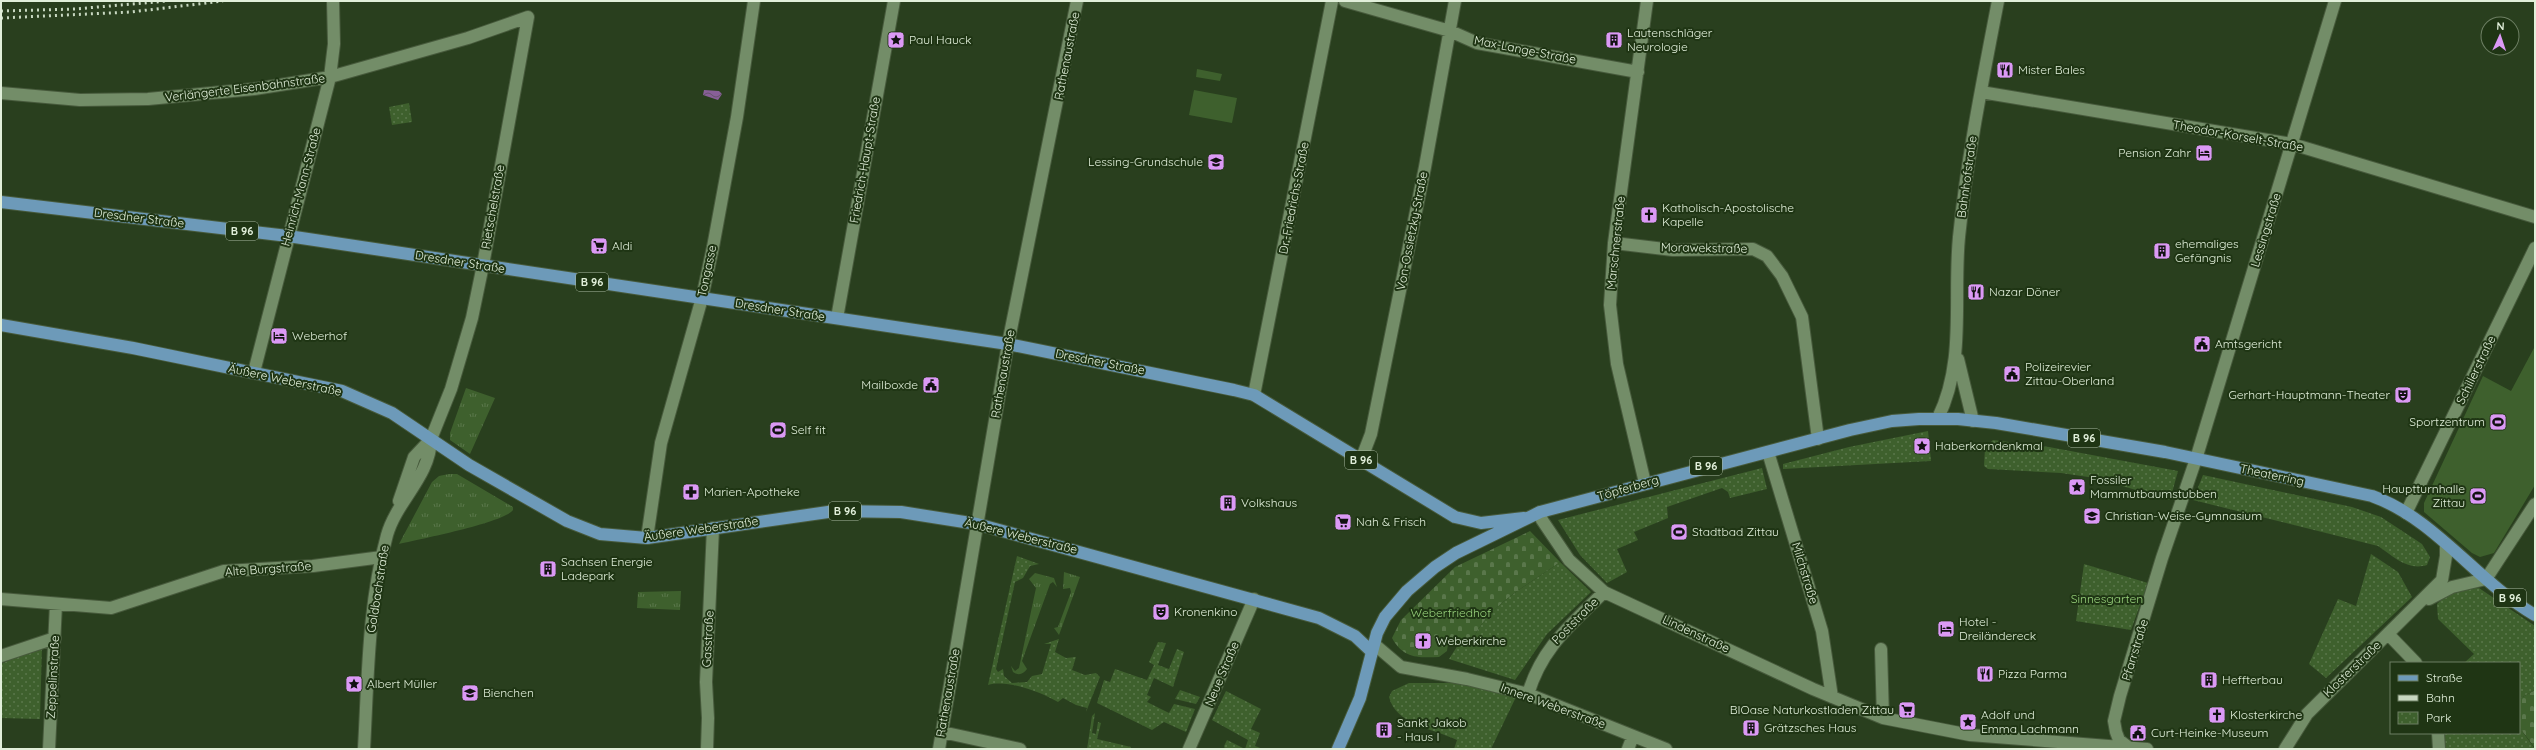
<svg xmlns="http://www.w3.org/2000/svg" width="2536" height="750" font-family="Quicksand,sans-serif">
	<defs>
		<pattern id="grass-tufts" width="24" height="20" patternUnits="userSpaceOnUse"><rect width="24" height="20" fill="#3e602d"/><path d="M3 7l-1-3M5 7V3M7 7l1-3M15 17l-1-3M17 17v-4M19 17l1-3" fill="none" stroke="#5a774b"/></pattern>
		<pattern id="cemetery-stones" width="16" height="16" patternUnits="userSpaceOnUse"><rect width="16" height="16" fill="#3e602d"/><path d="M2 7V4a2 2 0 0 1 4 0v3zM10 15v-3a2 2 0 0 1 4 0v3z" fill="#5a774b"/></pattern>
		<pattern id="park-dots" width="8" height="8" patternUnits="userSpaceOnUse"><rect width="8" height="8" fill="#3e602d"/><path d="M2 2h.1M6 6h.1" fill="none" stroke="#5a774b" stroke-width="1.8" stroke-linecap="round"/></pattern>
		<pattern id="water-waves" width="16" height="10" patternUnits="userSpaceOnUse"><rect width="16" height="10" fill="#885f98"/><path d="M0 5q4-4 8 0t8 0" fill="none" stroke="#66546c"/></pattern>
	</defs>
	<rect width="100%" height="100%" fill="#293f1e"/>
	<!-- grass -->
	<path fill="url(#grass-tufts)" d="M466 388 495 398 470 454 450 440V433Z
		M449 474H457L513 507V510C503 523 419 539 399 544L432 482 439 476Z
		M1064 572 1080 577 1059 635 1054 628 1058 627 1071 592 1070 588 1063 589Z
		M1035 573 1054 578 1057 587 1053 582 1050 584 1022 661 1027 669C1023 674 1019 676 1013 672L1011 666 1015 671 1019 668 1036 588 1029 579Z
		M681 591 680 610 637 608 638 592Z"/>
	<!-- cemetery -->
	<path fill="url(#cemetery-stones)" d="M1530 531 1560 562C1527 586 1485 606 1470 646L1448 644 1447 651 1439 657C1417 658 1403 658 1392 638L1401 620 1455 567Z
		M2535 690V748L2519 727V699Z"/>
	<!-- park -->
	<path fill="url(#park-dots)" d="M409 103 412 122 392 125 389 107Z
		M1928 431 1931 461 1783 469V464L1849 447Z
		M1993 440 2049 447 2178 471 2170 500 2095 478 2061 473 1988 469 1984 466 1985 448Z
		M1762 468 1767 489 1730 498 1728 492 1722 488 1667 507 1668 518 1634 532 1638 540 1617 549 1627 572 1607 583 1580 555 1558 520Z
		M2203 475 2352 507 2381 517 2422 544 2430 557 2427 565C2408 571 2394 557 2378 546L2193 500Z
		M2371 554 2398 572 2412 597 2326 678 2309 664 2338 599 2356 606Z
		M1017 556 1039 564 1030 566 1023 578 1015 582 996 669 998 672 1003 669 1004 676 1012 683 1027 682 1032 676 1042 674 1051 644H1044L1059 639 1055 652 1066 658 1076 657 1072 670 1085 675 1096 673 1100 677 1086 712 1087 708 1076 705 1063 698 1058 702C1041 692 1008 679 988 685Z
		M1560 562 1591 592 1547 634 1515 680 1449 659 1458 645 1470 646C1485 606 1527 586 1560 562Z
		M2084 564 2148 583 2131 630 2076 621Z
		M2462 588H2479L2535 626V690L2519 699V663H2464L2474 654 2438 619 2437 604 2448 593Z
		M1158 642 1166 643 1158 665 1169 669 1177 649 1184 652 1173 687 1154 678 1147 695 1151 697 1147 702 1169 713 1174 704 1195 709 1186 732 1164 722 1152 730 1097 703 1104 680 1110 682 1115 669 1147 680 1154 665 1149 662Z
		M42 646 40 719 1 718V664Z
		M1409 683H1465L1516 697 1491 749H1454L1457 740C1434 729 1396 725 1389 697L1392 691Z
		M1180 690 1200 697 1196 704 1175 699Z
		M1226 691 1261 709 1251 729 1260 733 1255 746 1263 749H1225L1224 746 1227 740 1245 749 1248 740 1212 720Z
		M1095 713 1092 733 1096 734 1098 722 1101 723 1097 739 1131 747V749H1087L1092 716Z
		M2519 727 2535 749 2445 748 2443 733H2519Z"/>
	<!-- pitch -->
	<path fill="#3e602d" d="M1197 69 1222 74 1220 81 1196 77Z
		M1194 90 1237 98 1232 123 1189 115Z
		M2534 348 2535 485 2494 553 2480 557 2472 553 2424 512V503L2483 376 2511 391Z"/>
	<!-- water -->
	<path fill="url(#water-waves)" d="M704 90 719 91 722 94 718 100 703 95Z"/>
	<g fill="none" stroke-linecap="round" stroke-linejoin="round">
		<!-- street casing -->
		<g stroke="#475a3c" stroke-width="14">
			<path id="street" d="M1345 1 1450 31 1477 43 1638 72
				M1981 92 2292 144 2535 217
				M1 93 80 100 148 99 254 89 330 77 468 38 528 17 483 265
				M1614 243 1673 250 1753 249 1767 256 1782 276 1802 317 1818 439
				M837 318 894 1
				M1958 359 1973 421
				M254 372 330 77 334 44 333 1
				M1254 395 1332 1
				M1938 418C1966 361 1953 298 1959 237 1967 158 1983 79 1998 1
				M1768 452 1822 631 1832 697
				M1361 460 1371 434 1425 167 1455 1
				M1645 483 1617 364 1610 305 1614 243 1647 1
				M1540 512 1542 520 1569 560 1604 592 1813 689 1883 718 1970 735 2147 749
				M647 538 661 443 702 298 713 247 737 117 754 1
				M1 599 111 608 224 571 313 566 382 557
				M2429 599 2452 587 2486 579
				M2388 634 2416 663
				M1374 644 1401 667 1467 679 1528 694 1666 749
				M1881 649 1883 718
				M1 656 55 638
				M1528 694C1542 647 1571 625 1604 592
				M942 732 1020 749
				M2438 733 2439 749
				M2128 747 2119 740 2116 732 2114 721 2120 696 2162 558 2196 459 2335 1
				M49 749 56 604
				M707 749 708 718 706 682 713 528
				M939 749 1008 344 1077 1
				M1189 749 1254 599
				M1628 749 1633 736
				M2285 749 2307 714 2442 580 2446 556V545"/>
		</g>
		<!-- secondary casing -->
		<g stroke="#475a3c" stroke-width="14">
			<path id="secondary" d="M399 501 414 457 431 439 451 389 472 318 483 265
				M2406 513 2535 248
				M2486 579 2535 504
				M364 749C368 677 368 604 387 535 397 500 430 477 431 439"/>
		</g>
		<!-- primary casing -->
		<g stroke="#475a3c" stroke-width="14">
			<path id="primary" d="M1 202 288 236 1008 344 1234 390 1254 395 1455 517 1481 523 1524 518
				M1 325 133 348 342 391 392 413 469 465 567 521 600 534 647 538 835 511 901 512 977 524 1319 618 1355 636 1372 652
				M1338 749 1360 698 1377 633 1385 617 1407 591 1435 567 1456 553 1540 512 1850 430 1892 421 1919 419H1958L1996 423 2165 452 2372 496C2436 519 2477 582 2535 615"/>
		</g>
		<!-- street -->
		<use href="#street" stroke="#738d68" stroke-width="12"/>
		<!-- secondary -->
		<use href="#secondary" stroke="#738d68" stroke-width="12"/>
		<!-- primary -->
		<use href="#primary" stroke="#6d9ab9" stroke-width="12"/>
		<!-- rail -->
		<path stroke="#c8d8c1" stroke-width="3" stroke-dasharray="2 4" stroke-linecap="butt" d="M1 11 75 9 167 1
			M1 18 131 12 223 1"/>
	</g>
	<!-- icons -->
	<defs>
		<g id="sight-square" transform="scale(0.9)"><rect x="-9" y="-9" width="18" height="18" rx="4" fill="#db99f5" stroke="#1f3514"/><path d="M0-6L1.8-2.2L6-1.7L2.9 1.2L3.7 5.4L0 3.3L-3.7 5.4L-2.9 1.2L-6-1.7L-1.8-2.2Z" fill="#111"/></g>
		<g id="building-square" transform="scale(0.9)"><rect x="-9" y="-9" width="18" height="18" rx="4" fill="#db99f5" stroke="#1f3514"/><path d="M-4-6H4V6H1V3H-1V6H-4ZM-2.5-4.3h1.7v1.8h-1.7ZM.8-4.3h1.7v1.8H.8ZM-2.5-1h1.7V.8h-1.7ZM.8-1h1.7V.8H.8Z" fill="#111"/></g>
		<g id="restaurant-square" transform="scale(0.9)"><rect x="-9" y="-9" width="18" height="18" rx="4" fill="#db99f5" stroke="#1f3514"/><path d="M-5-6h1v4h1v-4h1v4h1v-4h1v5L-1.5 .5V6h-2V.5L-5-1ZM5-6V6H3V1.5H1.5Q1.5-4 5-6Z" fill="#111"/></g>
		<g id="hotel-square" transform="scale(0.9)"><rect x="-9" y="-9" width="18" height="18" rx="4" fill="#db99f5" stroke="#1f3514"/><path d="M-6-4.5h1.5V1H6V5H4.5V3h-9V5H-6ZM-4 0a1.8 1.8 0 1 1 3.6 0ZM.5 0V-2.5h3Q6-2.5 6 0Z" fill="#111"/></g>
		<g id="school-square" transform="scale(0.9)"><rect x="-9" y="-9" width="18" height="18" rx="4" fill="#db99f5" stroke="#1f3514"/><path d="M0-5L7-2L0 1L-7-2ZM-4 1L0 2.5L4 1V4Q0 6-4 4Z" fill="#111"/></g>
		<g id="church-square" transform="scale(0.9)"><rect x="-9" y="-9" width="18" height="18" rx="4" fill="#db99f5" stroke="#1f3514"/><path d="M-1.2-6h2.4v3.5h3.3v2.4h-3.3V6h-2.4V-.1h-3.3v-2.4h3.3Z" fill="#111"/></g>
		<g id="supermarket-square" transform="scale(0.9)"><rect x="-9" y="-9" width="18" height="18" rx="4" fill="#db99f5" stroke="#1f3514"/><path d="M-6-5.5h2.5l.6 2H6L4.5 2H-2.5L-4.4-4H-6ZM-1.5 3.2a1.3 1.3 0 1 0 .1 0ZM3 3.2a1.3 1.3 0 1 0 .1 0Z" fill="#111"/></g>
		<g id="civic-square" transform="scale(0.9)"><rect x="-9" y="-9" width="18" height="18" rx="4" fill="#db99f5" stroke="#1f3514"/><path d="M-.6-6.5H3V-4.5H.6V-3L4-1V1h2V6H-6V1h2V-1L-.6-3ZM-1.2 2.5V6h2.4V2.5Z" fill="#111"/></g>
		<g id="theatre-square" transform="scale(0.9)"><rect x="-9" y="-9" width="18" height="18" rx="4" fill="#db99f5" stroke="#1f3514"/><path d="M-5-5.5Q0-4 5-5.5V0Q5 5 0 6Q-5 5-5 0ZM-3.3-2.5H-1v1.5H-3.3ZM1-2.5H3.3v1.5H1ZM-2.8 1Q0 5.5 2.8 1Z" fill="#111"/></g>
		<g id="stadium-square" transform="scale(0.9)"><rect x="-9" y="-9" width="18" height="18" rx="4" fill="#db99f5" stroke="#1f3514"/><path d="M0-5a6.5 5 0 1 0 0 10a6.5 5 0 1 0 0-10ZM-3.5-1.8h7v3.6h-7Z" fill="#111"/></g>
		<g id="pharmacy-square" transform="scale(0.9)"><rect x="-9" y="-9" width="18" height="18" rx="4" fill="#db99f5" stroke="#1f3514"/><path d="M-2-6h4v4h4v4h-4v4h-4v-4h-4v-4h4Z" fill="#111"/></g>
	</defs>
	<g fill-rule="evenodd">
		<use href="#sight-square" x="896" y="40"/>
		<use href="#building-square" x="1614" y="40"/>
		<use href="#restaurant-square" x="2005" y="70"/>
		<use href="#hotel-square" x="2204" y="153"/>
		<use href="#school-square" x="1216" y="162"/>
		<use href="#church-square" x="1649" y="215"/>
		<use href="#supermarket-square" x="599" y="246"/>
		<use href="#building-square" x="2162" y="251"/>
		<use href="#restaurant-square" x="1976" y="292"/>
		<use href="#hotel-square" x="279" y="336"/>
		<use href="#civic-square" x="2202" y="344"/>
		<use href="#civic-square" x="2012" y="374"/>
		<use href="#civic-square" x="931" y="385"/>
		<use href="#theatre-square" x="2403" y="395"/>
		<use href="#stadium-square" x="2498" y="422"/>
		<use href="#stadium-square" x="778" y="430"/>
		<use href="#sight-square" x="1922" y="446"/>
		<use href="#sight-square" x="2077" y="487"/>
		<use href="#pharmacy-square" x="691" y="492"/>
		<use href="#stadium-square" x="2478" y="496"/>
		<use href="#building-square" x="1228" y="503"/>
		<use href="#school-square" x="2092" y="516"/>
		<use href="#supermarket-square" x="1343" y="522"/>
		<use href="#stadium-square" x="1679" y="532"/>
		<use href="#building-square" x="548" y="569"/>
		<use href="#theatre-square" x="1161" y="612"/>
		<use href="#hotel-square" x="1946" y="629"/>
		<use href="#church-square" x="1423" y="641"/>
		<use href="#restaurant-square" x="1985" y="674"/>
		<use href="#building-square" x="2209" y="680"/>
		<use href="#sight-square" x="354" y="684"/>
		<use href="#school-square" x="470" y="693"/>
		<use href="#supermarket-square" x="1907" y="710"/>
		<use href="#church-square" x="2217" y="715"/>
		<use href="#sight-square" x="1968" y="722"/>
		<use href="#building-square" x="1751" y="728"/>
		<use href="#building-square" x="1384" y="730"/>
		<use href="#civic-square" x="2138" y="733"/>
	</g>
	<g text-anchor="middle" stroke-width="4" stroke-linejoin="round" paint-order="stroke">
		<!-- shield labels -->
		<g fill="#1f3514" stroke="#a7b79f" stroke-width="1">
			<rect x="226" y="222" width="32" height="18" rx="3"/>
			<rect x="576" y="273" width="32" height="18" rx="3"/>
			<rect x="2068" y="429" width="32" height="18" rx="3"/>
			<rect x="1345" y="451" width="32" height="18" rx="3"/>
			<rect x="1690" y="457" width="32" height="18" rx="3"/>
			<rect x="829" y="502" width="32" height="18" rx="3"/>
			<rect x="2494" y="589" width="32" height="18" rx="3"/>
		</g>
		<g font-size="11" font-weight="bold" fill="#e1efda">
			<text x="242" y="235">B 96</text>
			<text x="592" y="286">B 96</text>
			<text x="2084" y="442">B 96</text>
			<text x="1361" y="464">B 96</text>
			<text x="1706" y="470">B 96</text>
			<text x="845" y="515">B 96</text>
			<text x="2510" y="602">B 96</text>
		</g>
		<!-- poi labels -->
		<g font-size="12" fill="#e1efda" stroke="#1f3514" text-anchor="start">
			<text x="1627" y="37">Lautenschläger<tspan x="1627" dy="14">Neurologie</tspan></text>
			<text x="909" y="44">Paul Hauck</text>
			<text x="2018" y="74">Mister Bales</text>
			<text x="2191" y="157" text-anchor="end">Pension Zahr</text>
			<text x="1203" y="166" text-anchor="end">Lessing-Grundschule</text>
			<text x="1662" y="212">Katholisch-Apostolische<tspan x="1662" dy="14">Kapelle</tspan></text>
			<text x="2175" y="248">ehemaliges<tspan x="2175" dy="14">Gefängnis</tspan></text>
			<text x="612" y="250">Aldi</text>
			<text x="1989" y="296">Nazar Döner</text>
			<text x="292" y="340">Weberhof</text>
			<text x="2215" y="348">Amtsgericht</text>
			<text x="2025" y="371">Polizeirevier<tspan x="2025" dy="14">Zittau-Oberland</tspan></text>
			<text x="918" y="389" text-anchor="end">Mailboxde</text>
			<text x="2390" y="399" text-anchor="end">Gerhart-Hauptmann-Theater</text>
			<text x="2485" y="426" text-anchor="end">Sportzentrum</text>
			<text x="791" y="434">Self fit</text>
			<text x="1935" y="450">Haberkorndenkmal</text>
			<text x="2090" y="484">Fossiler<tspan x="2090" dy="14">Mammutbaumstubben</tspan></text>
			<text x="2465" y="493" text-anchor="end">Hauptturnhalle<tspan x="2465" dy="14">Zittau</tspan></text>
			<text x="704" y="496">Marien-Apotheke</text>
			<text x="1241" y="507">Volkshaus</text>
			<text x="2105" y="520">Christian-Weise-Gymnasium</text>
			<text x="1356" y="526">Nah &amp; Frisch</text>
			<text x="1692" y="536">Stadtbad Zittau</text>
			<text x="561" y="566">Sachsen Energie<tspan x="561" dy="14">Ladepark</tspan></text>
			<text x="1174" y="616">Kronenkino</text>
			<text x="1959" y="626">Hotel -<tspan x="1959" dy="14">Dreiländereck</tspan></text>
			<text x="1436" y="645">Weberkirche</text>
			<text x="1998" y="678">Pizza Parma</text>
			<text x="2222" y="684">Heffterbau</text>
			<text x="367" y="688">Albert Müller</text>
			<text x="483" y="697">Bienchen</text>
			<text x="1894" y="714" text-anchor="end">BIOase Naturkostladen Zittau</text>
			<text x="1981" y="719">Adolf und<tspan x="1981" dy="14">Emma Lachmann</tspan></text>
			<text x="2230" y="719">Klosterkirche</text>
			<text x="1397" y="727">Sankt Jakob<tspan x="1397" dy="14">- Haus I</tspan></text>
			<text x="1764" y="732">Grätzsches Haus</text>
			<text x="2151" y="737">Curt-Heinke-Museum</text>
		</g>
		<!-- street labels -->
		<g font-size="12" fill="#e1efda" stroke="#1f3514">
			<text transform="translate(1525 50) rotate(11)" y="4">Max-Lange-Straße</text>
			<text transform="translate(1067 56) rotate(-79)" y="4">Rathenaustraße</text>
			<text transform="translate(245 88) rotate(-7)" y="4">Verlängerte Eisenbahnstraße</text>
			<text transform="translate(2238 136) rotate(10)" y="4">Theodor-Korselt-Straße</text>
			<text transform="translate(865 160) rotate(-80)" y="4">Friedrich-Haupt-Straße</text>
			<text transform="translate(1967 177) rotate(-82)" y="4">Bahnhofstraße</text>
			<text transform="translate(301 187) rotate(-75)" y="4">Heinrich-Mann-Straße</text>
			<text transform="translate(1294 198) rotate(-79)" y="4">Dr.-Friedrichs-Straße</text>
			<text transform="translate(493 207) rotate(-80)" y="4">Rietschelstraße</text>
			<text transform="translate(139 218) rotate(7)" y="4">Dresdner Straße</text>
			<text transform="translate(2266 230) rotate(-73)" y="4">Lessingstraße</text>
			<text transform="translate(1412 231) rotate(-79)" y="4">Von-Ossietzky-Straße</text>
			<text transform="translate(1616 243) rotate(-84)" y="4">Marschnerstraße</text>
			<text transform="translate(1704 248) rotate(1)" y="4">Morawekstraße</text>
			<text transform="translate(460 262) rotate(9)" y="4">Dresdner Straße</text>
			<text transform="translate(707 271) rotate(-78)" y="4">Tongasse</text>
			<text transform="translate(780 310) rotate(9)" y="4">Dresdner Straße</text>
			<text transform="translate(1100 362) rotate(11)" y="4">Dresdner Straße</text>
			<text transform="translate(2476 370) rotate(-64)" y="4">Schillerstraße</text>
			<text transform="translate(1003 374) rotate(-80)" y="4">Rathenaustraße</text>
			<text transform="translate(285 380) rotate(12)" y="4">Äußere Weberstraße</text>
			<text transform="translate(2272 475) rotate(12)" y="4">Theaterring</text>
			<text transform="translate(1628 488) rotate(-16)" y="4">Töpferberg</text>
			<text transform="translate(701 529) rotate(-8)" y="4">Äußere Weberstraße</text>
			<text transform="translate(1021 536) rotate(14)" y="4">Äußere Weberstraße</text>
			<text transform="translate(268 569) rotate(-4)" y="4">Alte Burgstraße</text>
			<text transform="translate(1805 573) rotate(73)" y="4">Milchstraße</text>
			<text transform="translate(378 589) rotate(-81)" y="4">Goldbachstraße</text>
			<text transform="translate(1575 621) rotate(-45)" y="4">Poststraße</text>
			<text transform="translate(1696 634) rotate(25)" y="4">Lindenstraße</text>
			<text transform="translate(708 639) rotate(-87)" y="4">Gasstraße</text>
			<text transform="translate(2135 650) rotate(-73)" y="4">Pfarrstraße</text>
			<text transform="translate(2352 669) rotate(-44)" y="4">Klosterstraße</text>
			<text transform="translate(1222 674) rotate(-67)" y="4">Neue Straße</text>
			<text transform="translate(53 677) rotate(-87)" y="4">Zeppelinstraße</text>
			<text transform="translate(948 693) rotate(-80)" y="4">Rathenaustraße</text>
			<text transform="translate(1553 706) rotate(20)" y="4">Innere Weberstraße</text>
		</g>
		<!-- park labels -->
		<g font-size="12" fill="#98d17c" stroke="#1f3514">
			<text x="2107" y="603">Sinnesgarten</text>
			<text x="1451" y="617">Weberfriedhof</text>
		</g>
	</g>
	<!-- border -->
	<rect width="2536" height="750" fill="none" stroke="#e1efda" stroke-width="4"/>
	<!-- legend -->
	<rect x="2390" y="662" width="130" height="72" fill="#1f3514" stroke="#6d7f63"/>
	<rect x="2398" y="675" width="20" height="6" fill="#6d9ab9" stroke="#6d7f63"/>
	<text x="2426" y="682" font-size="12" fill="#e1efda">Straße</text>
	<rect x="2398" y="695" width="20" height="6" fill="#c8d8c1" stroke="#6d7f63"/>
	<text x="2426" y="702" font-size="12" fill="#e1efda">Bahn</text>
	<rect x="2398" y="712" width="20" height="12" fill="url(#park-dots)" stroke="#6d7f63"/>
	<text x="2426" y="722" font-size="12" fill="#e1efda">Park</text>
	<!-- north arrow -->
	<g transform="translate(2500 36) rotate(3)"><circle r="19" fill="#1f3514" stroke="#6d7f63"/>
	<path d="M0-3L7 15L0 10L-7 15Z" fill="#db99f5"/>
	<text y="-6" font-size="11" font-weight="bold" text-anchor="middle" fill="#e1efda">N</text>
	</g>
</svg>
